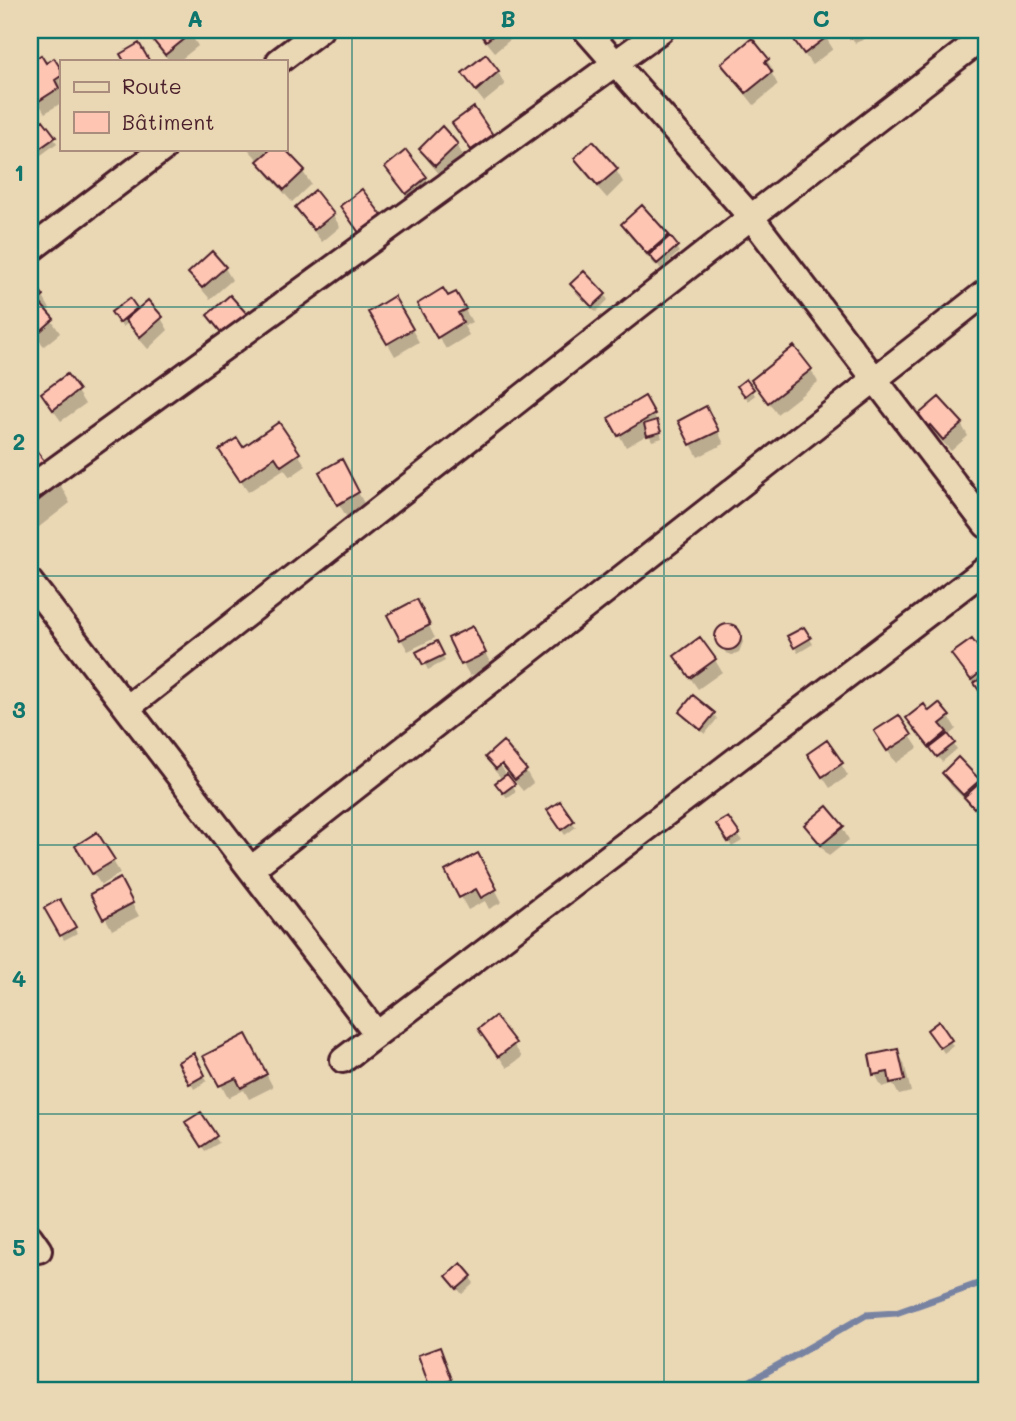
<svg xmlns="http://www.w3.org/2000/svg" width="1016" height="1421" font-family="Mali,sans-serif">
	<rect width="100%" height="100%" fill="#ead7b4"/>
	<filter id="ink" filterUnits="userSpaceOnUse"><feTurbulence type="fractalNoise" baseFrequency=".0143" numOctaves="2"/><feDisplacementMap in="SourceGraphic" scale="14" xChannelSelector="R" yChannelSelector="G"/><feConvolveMatrix kernelMatrix="1 2 1 2 8 2 1 2 1" color-interpolation-filters="sRGB"/></filter>
	<g filter="url(#ink)">
		<!-- shadow -->
		<path fill="#0003" d="M166 30H188L198 46 179 61H169L154 39Z
			M477 30H513L516 35 495 52Z
			M787 30H821L833 49 812 65Z
			M848 30H861L865 39 855 43Z
			M485 56 498 72 505 85 484 102 471 86 464 74Z
			M41 58 45 65 54 60 61 72V103L45 113 30 89V64Z
			M767 60 774 72 772 74 778 85 754 105 731 76 724 64Z
			M30 105 57 143 41 155 30 141Z
			M461 135 492 136 499 148 479 162Z
			M457 145 464 157 443 178 428 161 421 149Z
			M248 149H283L303 172 311 184 292 202 267 174 260 162Z
			M406 153 426 178 433 191 414 205 394 180 387 168Z
			M576 159 616 170 623 182 607 198 583 171Z
			M297 207 333 215 340 227 322 242 304 219Z
			M623 224 667 236 679 252 661 269 657 264 655 265 630 237Z
			M225 268 232 280 210 299 198 285 191 273Z
			M30 282 43 297 50 309 46 312 60 333 44 346 30 330Z
			M572 284 605 295 608 300 596 312 576 290Z
			M456 294 472 322 464 326 469 335 446 349 419 305 448 299Z
			M394 299 419 342 395 356 370 312Z
			M129 301 137 312 161 318 168 330 148 349 134 333 128 323 123 327 116 318Z
			M794 348 811 370 818 382 777 414 753 380Z
			M67 376 85 404 61 421 50 406Z
			M752 390 755 395 749 401 742 392Z
			M645 399 661 428H659L662 438 652 441 649 434 626 447 610 419Z
			M713 421 724 444 698 457 691 444Z
			M914 421 961 424 968 436 951 451 938 437 930 444Z
			M278 424 306 466 290 477 284 469 248 492 229 463 242 449Z
			M30 445 60 484 70 503 30 534Z
			M341 462 365 505 346 516 321 473Z
			M423 614 435 638 408 651 401 639Z
			M726 626H729L736 629 740 635 743 642 739 652 732 655 726 653 722 646 717 636 720 630Z
			M804 629 813 644 798 653 789 637Z
			M479 641 492 666 470 676 463 664Z
			M971 641 986 661V699L981 690 979 692 960 667 953 654Z
			M436 644 445 661 428 670 419 653Z
			M715 660 722 672 698 689 684 669Z
			M681 712 714 714 717 719 705 734 684 718Z
			M929 713 949 717 956 729 948 736 957 749 942 762 915 731 908 718Z
			M898 717 918 748 896 763 883 744Z
			M503 743 526 771 533 783 523 791 511 777 499 756 496 758 516 791 507 798 497 783 502 779 494 770 487 757Z
			M841 764 848 776 830 788 816 767Z
			M944 773 978 781 986 789V805L978 813 951 786Z
			M552 816 572 822 576 827 565 835Z
			M728 819 742 841 732 847 719 825Z
			M807 825 842 827 849 840 829 856 814 838Z
			M84 859 113 861 120 873 101 885Z
			M484 868 502 902 489 909 485 901 468 910 447 871Z
			M119 881 139 916 112 930 93 895Z
			M59 901 77 933 64 940 46 909Z
			M495 1018 522 1057 507 1068 480 1030Z
			M939 1024 953 1046 944 1053 930 1030Z
			M253 1049 273 1087 249 1099 244 1090 228 1098 206 1057Z
			M897 1051 904 1063 911 1092 899 1095 893 1084 882 1087 875 1074Z
			M193 1056 207 1081 194 1089 180 1063Z
			M200 1114 219 1143 205 1151 187 1123Z
			M461 1266 474 1283 462 1294 452 1282Z
			M439 1349 447 1362 457 1391H434L432 1387Z"/>
		<g fill="none" stroke-linecap="round" stroke-linejoin="round">
			<!-- stream -->
			<path stroke="#7883a2" stroke-width="7" d="M733 1391 866 1315 896 1313 986 1281"/>
		</g>
		<!-- building -->
		<path fill="#fec5b3" stroke="#4a1f2b" stroke-width="2" d="M163 30H190L192 33 165 55 152 39Z
			M478 30H500L486 41Z
			M787 30H823L828 36 804 54Z
			M846 30H861L863 33 850 38Z
			M752 38 769 59 765 62 772 72 746 93 721 64Z
			M139 43 149 60 147 61H124L120 54Z
			M486 54 499 71 476 91 462 73Z
			M41 55 46 63 54 58 61 69V76L55 80 59 88 37 102 30 91V62Z
			M30 102 39 115 30 121Z
			M474 107 493 135 471 150 452 123Z
			M43 120 56 137 36 151 30 142V130Z
			M442 126 458 144 435 166 419 149Z
			M593 141 618 169 598 186 574 158Z
			M271 149H285L305 170 284 190 257 161Z
			M406 150 427 177 406 194 385 167Z
			M362 189 383 217 360 234 340 206Z
			M315 190 334 214 314 230 295 207Z
			M642 205 669 235 647 254 621 224Z
			M670 236 678 246 657 264 649 255Z
			M212 251 226 267 202 288 188 273Z
			M584 271 606 294 592 307 570 284Z
			M31 280 44 296 38 301 54 319 36 335 30 328Z
			M443 288 448 296 456 292 466 309 458 313 463 322 437 338 417 304Z
			M230 295 248 315 224 336 207 315Z
			M394 296 413 329 387 344 368 312Z
			M130 298 137 308 119 323 111 312Z
			M148 300 163 317 140 337 125 320Z
			M794 346 812 369 768 403 751 380Z
			M67 374 79 390 53 410 41 393Z
			M746 379 754 389 745 396 737 386Z
			M645 396 655 414 618 436 608 418Z
			M939 397 963 423 943 440 930 425 922 432 912 420Z
			M706 406 719 431 690 445 678 421Z
			M657 420 661 432 647 436 644 424Z
			M279 422 300 453 281 466 275 457 240 481 219 450 237 438 243 447Z
			M30 442 61 483 30 507Z
			M342 459 359 492 337 505 319 472Z
			M417 599 430 625 400 640 387 615Z
			M715 637a13 13 0 1 1 26 0a13 13 0 1 1-26 0Z
			M473 626 486 653 461 665 448 638Z
			M804 627 811 638 794 648 787 636Z
			M700 637 716 659 690 678 674 656Z
			M972 639 986 658V668L971 680 951 654Z
			M437 641 444 655 423 665 416 652Z
			M986 675V701L974 683Z
			M693 695 715 713 701 730 679 712Z
			M939 703 950 716 940 724 947 732 929 747 906 718 924 704 929 711Z
			M899 715 912 735 887 751 874 731Z
			M948 734 955 743 937 757 930 748Z
			M827 740 843 763 822 777 807 754Z
			M503 741 527 770 515 780 502 764 496 769 485 757Z
			M958 757 980 780 963 795 942 773Z
			M507 774 515 784 503 793 495 783Z
			M982 781 986 786V797L974 808 964 797Z
			M560 801 574 821 561 830 547 810Z
			M827 806 844 826 821 845 804 825Z
			M728 817 740 834 728 842 716 824Z
			M97 832 115 860 92 874 75 846Z
			M478 853 497 889 481 898 476 889 459 898 445 871Z
			M120 878 133 903 103 919 90 894Z
			M60 899 76 927 60 936 44 908Z
			M495 1016 516 1043 498 1057 478 1029Z
			M939 1021 952 1040 940 1048 927 1030Z
			M246 1034 267 1074 241 1088 236 1078 219 1086 203 1056Z
			M898 1049 905 1080 890 1083 888 1072 873 1075 869 1055Z
			M194 1053 205 1075 189 1084 178 1062Z
			M201 1112 217 1136 201 1147 185 1122Z
			M461 1263 472 1276 457 1289 446 1276Z
			M440 1347 452 1380 430 1388 418 1355Z"/>
		<g fill="none" stroke-linecap="round" stroke-linejoin="round">
			<!-- minor casing -->
			<g stroke="#4a1f2b" stroke-width="30">
				<path id="minor" d="M586 30 751 217 986 525
					M279 61 320 30
					M30 250 163 149
					M30 488 661 30
					M30 582 377 1034
					M127 708 751 217 986 35
					M251 869 986 292
					M343 1060 986 569
					M30 1237 39 1250"/>
			</g>
			<!-- minor -->
			<use href="#minor" stroke="#ead7b4" stroke-width="24"/>
		</g>
	</g>
	<!-- grid -->
	<path fill="none" stroke="#0f766e" stroke-width="2" stroke-opacity="0.55" d="M352 30V1391M664 30V1391M30 307H986M30 576H986M30 845H986M30 1114H986"/>
	<!-- margin -->
	<rect width="1016" height="1421" fill="none" stroke="#ead7b4" stroke-width="77"/>
	<!-- legend -->
	<rect x="60" y="60" width="228" height="91" fill="#ead7b4" stroke="#aa8d7d" stroke-width="2"/>
	<rect x="74" y="82" width="35" height="10" fill="#ead7b4" stroke="#aa8d7d" stroke-width="2"/>
	<text x="122" y="94" font-size="21" fill="#4a1f2b">Route</text>
	<rect x="74" y="112" width="35" height="21" fill="#fec5b3" stroke="#aa8d7d" stroke-width="2"/>
	<text x="122" y="130" font-size="21" fill="#4a1f2b">Bâtiment</text>
	<rect x="38" y="38" width="940" height="1344" fill="none" stroke="#0f766e" stroke-width="2.5"/>
	<g font-size="23" text-anchor="middle" font-weight="bold" fill="#0f766e">
		<text x="195" y="27">A</text>
		<text x="508" y="27">B</text>
		<text x="821" y="27">C</text>
		<text x="19" y="181">1</text>
		<text x="19" y="450">2</text>
		<text x="19" y="718">3</text>
		<text x="19" y="987">4</text>
		<text x="19" y="1256">5</text>
	</g>
</svg>
